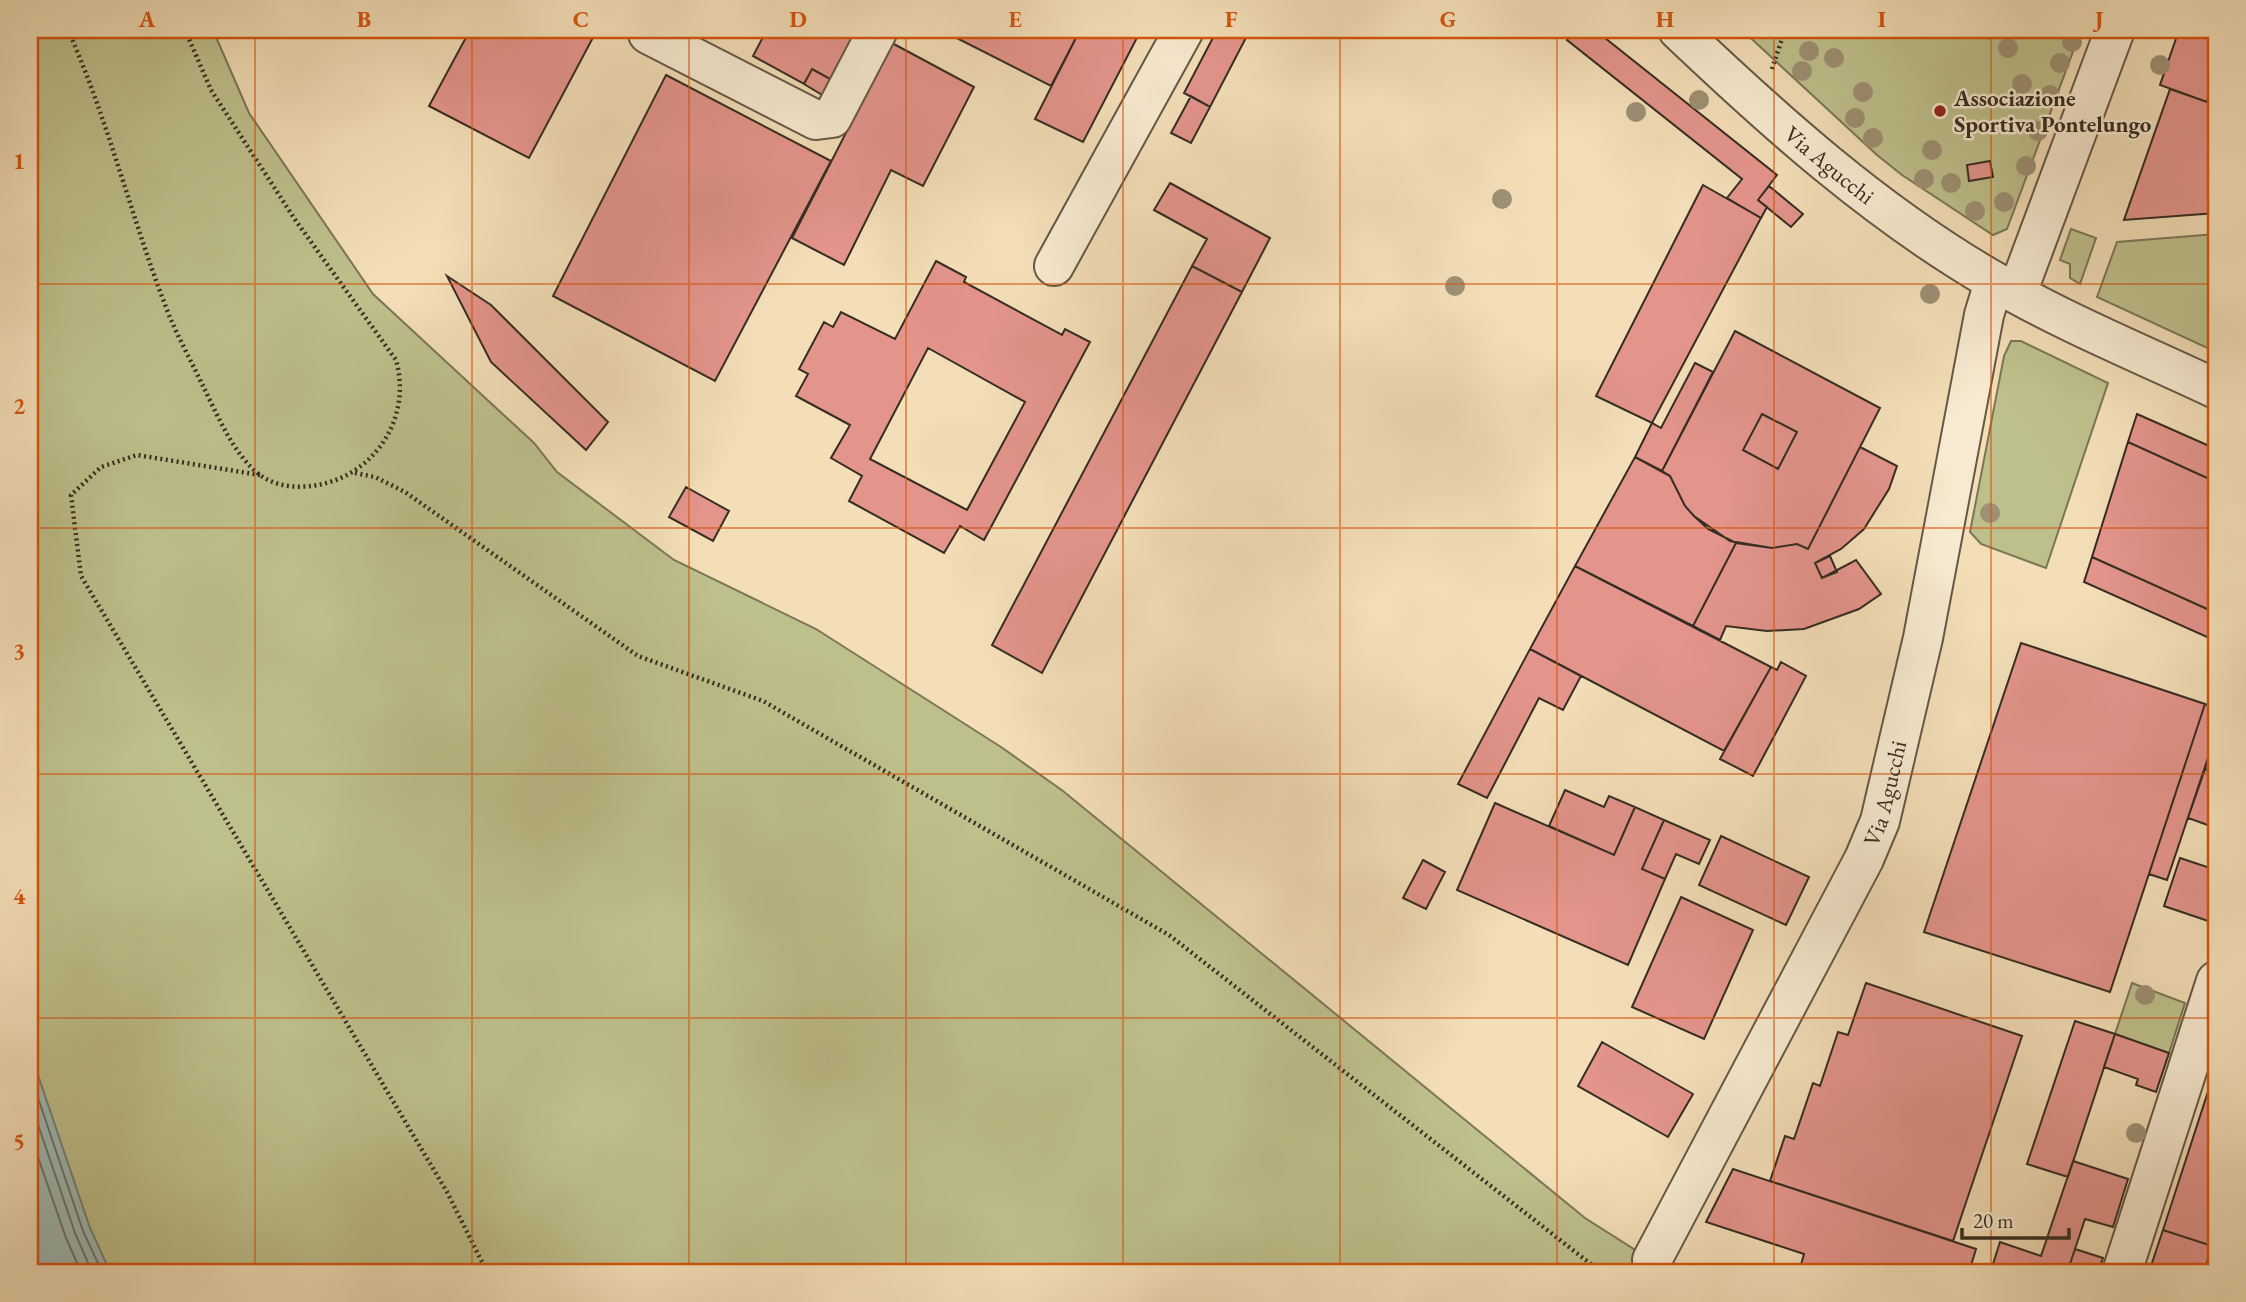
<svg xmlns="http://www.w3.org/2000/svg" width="2246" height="1302" font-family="'EB Garamond',serif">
	<rect width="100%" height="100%" fill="#f3deb7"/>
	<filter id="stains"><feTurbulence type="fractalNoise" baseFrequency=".00286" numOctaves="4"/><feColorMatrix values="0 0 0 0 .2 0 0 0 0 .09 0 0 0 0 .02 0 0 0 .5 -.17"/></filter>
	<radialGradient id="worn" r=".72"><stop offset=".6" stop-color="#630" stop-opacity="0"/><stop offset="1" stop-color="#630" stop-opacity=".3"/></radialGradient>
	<!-- green -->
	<path fill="#bec08c" stroke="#7a7658" stroke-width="2" d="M30 30H213L249 113 373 294 534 443 557 472 674 560 816 629 1001 747 1063 791 1585 1218 1670 1272H110L90 1229 30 1052Z
		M1742 30H2081L2007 229 1993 235 1902 175 1877 155Z
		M2071 229 2096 238 2080 284 2070 278V264L2060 260Z
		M2216 234V352L2097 297 2117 242Z
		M2011 341H2021L2108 383 2046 568 1981 544 1970 532 2004 356Z
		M2132 983 2185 1003 2169 1053 2115 1034Z"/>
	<!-- water -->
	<path fill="#9ebbb6" stroke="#74827b" stroke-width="2" d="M30 1052 90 1228 110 1272H30Z"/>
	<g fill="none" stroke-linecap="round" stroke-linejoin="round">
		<!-- shore -->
		<path stroke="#6a746c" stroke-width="2" d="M30 1074 83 1231 102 1272
			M30 1101 75 1233 92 1272
			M30 1134 66 1238 81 1272"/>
	</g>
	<!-- building -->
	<path fill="#e3948b" stroke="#352c23" stroke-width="2" fill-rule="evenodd" d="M470 30H597L529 158 429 106Z
		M759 30 834 32 858 30 832 80 812 69 804 84 753 56 763 37 757 34Z
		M941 30H1080L1051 86Z
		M1080 30H1141L1083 142 1035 119Z
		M1217 30H1250L1210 107 1184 93Z
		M1575 30H1595L1777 175 1758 200 1767 207 1761 218 1727 198 1742 179 1567 40Z
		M2179 30H2216V98L2209 96 2207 102 2160 85Z
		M892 43 974 87 923 186 891 170 844 265 792 238Z
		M812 69 832 80 824 96 804 84Z
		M666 75 831 161 715 381 553 296Z
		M2170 89 2207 102 2209 96 2216 98V213L2124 220Z
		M1191 96 1210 107 1191 143 1171 133Z
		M1990 161 1993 177 1969 181 1967 165Z
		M1170 183 1270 238 1242 292 1192 266 1207 239 1154 210Z
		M1703 185 1761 218 1652 423 1596 396Z
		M1769 186 1803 214 1791 227 1758 200Z
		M936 261 966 277 964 282 1062 335 1065 329 1090 342 984 540 960 526 944 553 849 501 862 476 831 458 850 425 796 396 808 374 799 369 824 322 833 327 841 312 895 339ZM928 348 1025 402 967 510 870 459Z
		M1192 266 1242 292 1042 673 992 645Z
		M447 276 491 305 608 422 586 450 491 362Z
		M1735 331 1880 408 1808 549 1797 544 1772 548 1730 541 1694 516 1685 506 1670 476 1662 471ZM1762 414 1797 432 1778 469 1743 450Z
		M1695 363 1713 372 1662 471 1635 457 1652 423 1661 428Z
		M1762 414 1797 432 1778 469 1743 450Z
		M2137 414 2216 449V482L2128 442Z
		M2128 442 2216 482V613L2092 557Z
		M1860 447 1897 466 1889 489 1864 529 1841 549 1815 563 1822 578 1856 560 1881 594 1859 609 1804 629 1767 631 1726 626 1720 640 1693 626 1736 543 1772 548 1797 544 1808 549Z
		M1635 457 1670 476 1685 506 1694 516 1708 529 1736 543 1693 626 1575 566Z
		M686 487 729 511 713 541 669 517Z
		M1830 556 1837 572 1822 578 1815 563Z
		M2092 557 2216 613V641L2084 582Z
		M1575 566 1771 667 1724 751 1530 649Z
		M2021 643 2205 704 2110 992 1924 932Z
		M1530 649 1581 676 1563 710 1539 698 1487 798 1458 784Z
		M1781 662 1806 676 1753 776 1720 759 1771 667 1777 670Z
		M2205 704 2216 708V734L2167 880 2149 874Z
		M2216 734V773L2205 769Z
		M2205 769 2216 773V828L2188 818Z
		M1565 790 1604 807 1609 796 1635 807 1614 855 1549 826Z
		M1495 803 1614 855 1635 807 1664 820 1642 869 1665 879 1628 965 1457 890Z
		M1664 820 1710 840 1699 864 1676 854 1665 879 1642 869Z
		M1721 836 1809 877 1786 925 1699 885Z
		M2180 858 2216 870V907L2211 922 2164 906Z
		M1423 860 1445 872 1426 909 1403 898Z
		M1681 897 1753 930 1704 1039 1632 1007Z
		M1866 983 2022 1036 1953 1241 1770 1181 1785 1136 1794 1139 1813 1083 1820 1086 1838 1032 1848 1035Z
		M2075 1021 2115 1034 2068 1177 2027 1164Z
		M2115 1034 2169 1053 2156 1092 2136 1085 2138 1079 2104 1067Z
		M1602 1042 1693 1094 1668 1137 1578 1086Z
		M2216 1067V1235L2212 1246 2163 1230Z
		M2073 1161 2128 1179 2113 1227 2085 1219 2070 1264 2096 1272H2018L1993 1264 2000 1242 2041 1256Z
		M1733 1169 1976 1249 1969 1272H1799L1804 1254 1706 1222Z
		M2163 1230 2212 1246 2204 1272H2149Z
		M2075 1249 2103 1258 2098 1272 2070 1264Z"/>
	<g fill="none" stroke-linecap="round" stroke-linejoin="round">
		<!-- minor casing -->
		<g stroke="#645848" stroke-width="42">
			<g id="minor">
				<path id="s1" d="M1678 30C1776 123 1875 212 1992 280 2063 322 2142 354 2216 389"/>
				<path d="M648 34 816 120 832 118 878 30"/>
				<path d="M1054 266 1184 30"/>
				<path d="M2017 293 2115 30"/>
				<path id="s2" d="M1652 1260 1864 859 1880 821 1923 638 1984 315 1994 282"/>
				<path d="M2122 1272 2216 981"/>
			</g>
		</g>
		<!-- path -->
		<path stroke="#352c23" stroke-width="4.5" stroke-dasharray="2 3.5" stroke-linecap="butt" d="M68 30C109 122 132 221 169 315 179 339 192 363 203 386 218 416 233 454 260 475 275 486 294 488 311 486 372 479 413 420 396 360L296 221 211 90 185 30
			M1772 69 1785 30
			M355 473 375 477 405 492 638 656 763 701 1169 935 1601 1272
			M260 475 137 455 101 467 71 495 81 576 447 1192 487 1272"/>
		<!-- minor -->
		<use href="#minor" stroke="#f7ead0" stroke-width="38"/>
	</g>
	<!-- trees -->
	<g fill="#9d9074">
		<circle cx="2072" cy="42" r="10"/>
		<circle cx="2008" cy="48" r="10"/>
		<circle cx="1809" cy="51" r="10"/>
		<circle cx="1834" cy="58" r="10"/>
		<circle cx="2060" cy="63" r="10"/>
		<circle cx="2160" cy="65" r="10"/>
		<circle cx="1802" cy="71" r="10"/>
		<circle cx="2022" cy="84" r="10"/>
		<circle cx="1863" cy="92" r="10"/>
		<circle cx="2050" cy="95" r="10"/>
		<circle cx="1699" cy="100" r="10"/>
		<circle cx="1636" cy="112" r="10"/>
		<circle cx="1855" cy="118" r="10"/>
		<circle cx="2038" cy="131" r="10"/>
		<circle cx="1873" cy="138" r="10"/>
		<circle cx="1932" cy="150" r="10"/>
		<circle cx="2026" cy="166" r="10"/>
		<circle cx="1924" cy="179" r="10"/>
		<circle cx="1951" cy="183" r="10"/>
		<circle cx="1502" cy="199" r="10"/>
		<circle cx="2004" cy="202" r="10"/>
		<circle cx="1975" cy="211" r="10"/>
		<circle cx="1455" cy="286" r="10"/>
		<circle cx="1930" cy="294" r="10"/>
		<circle cx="1990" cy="513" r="10"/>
		<circle cx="2145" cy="995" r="10"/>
		<circle cx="2136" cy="1133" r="10"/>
	</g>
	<!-- grid -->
	<path fill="none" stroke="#d6540e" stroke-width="2" stroke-opacity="0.55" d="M255 30V1272M472 30V1272M689 30V1272M906 30V1272M1123 30V1272M1340 30V1272M1557 30V1272M1774 30V1272M1991 30V1272M30 284H2216M30 528H2216M30 774H2216M30 1018H2216"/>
	<!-- markers -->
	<circle fill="#8f2418" stroke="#f7ead0" stroke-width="2.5" cx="1940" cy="111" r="7"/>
	<g text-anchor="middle" stroke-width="5" stroke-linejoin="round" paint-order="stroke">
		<!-- poi labels -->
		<g font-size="23" font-weight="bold" fill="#352c23" stroke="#f7ead0" text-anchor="start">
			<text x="1954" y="106">Associazione<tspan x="1954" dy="26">Sportiva Pontelungo</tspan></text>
		</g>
		<!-- street labels -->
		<g font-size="23" fill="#352c23" stroke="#f7ead0">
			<text dy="8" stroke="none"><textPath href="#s1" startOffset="203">Via Agucchi</textPath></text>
			<text dy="8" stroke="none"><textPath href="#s2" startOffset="523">Via Agucchi</textPath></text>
		</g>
	</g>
	<!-- margin -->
	<rect width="2246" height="1302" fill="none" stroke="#f3deb7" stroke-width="77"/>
	<!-- scale -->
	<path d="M1962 1228v10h107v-10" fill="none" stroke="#352c23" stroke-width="3.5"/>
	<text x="1973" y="1228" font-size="21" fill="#352c23" stroke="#f7ead0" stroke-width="5" paint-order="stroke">20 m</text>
	<rect x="38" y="38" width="2170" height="1226" fill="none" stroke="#d6540e" stroke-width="2.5"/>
	<g font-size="23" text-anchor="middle" font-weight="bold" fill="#d6540e">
		<text x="147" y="27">A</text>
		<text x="364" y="27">B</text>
		<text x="581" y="27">C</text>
		<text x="798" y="27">D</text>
		<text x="1015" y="27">E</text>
		<text x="1231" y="27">F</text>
		<text x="1448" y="27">G</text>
		<text x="1665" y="27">H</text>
		<text x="1882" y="27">I</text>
		<text x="2099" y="27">J</text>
		<text x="19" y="169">1</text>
		<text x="19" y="414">2</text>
		<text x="19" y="659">3</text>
		<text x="19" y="904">4</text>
		<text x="19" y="1149">5</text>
	</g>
	<rect width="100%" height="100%" filter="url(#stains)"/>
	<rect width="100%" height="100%" fill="url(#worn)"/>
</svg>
